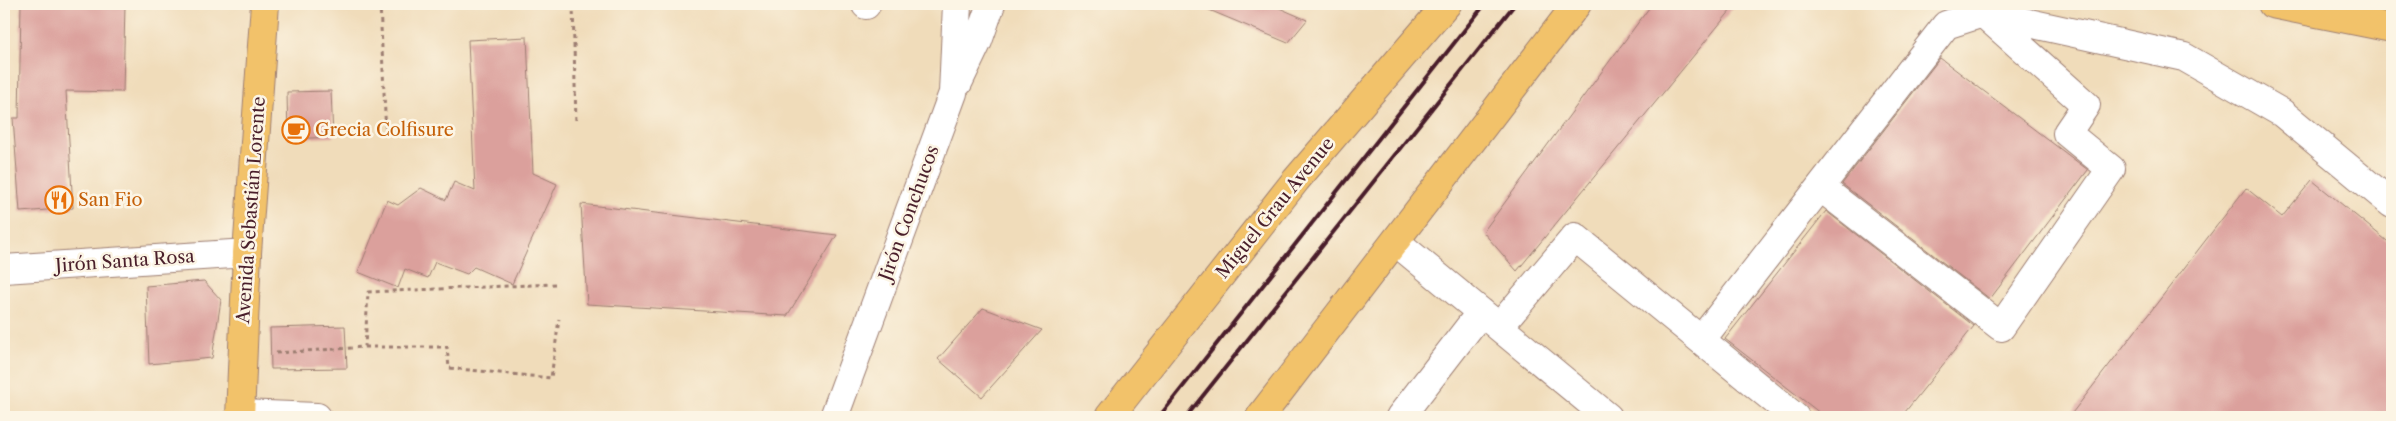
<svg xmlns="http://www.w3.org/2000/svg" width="2396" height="421" font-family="'Libre Caslon Text',serif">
	<rect width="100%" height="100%" fill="#fcf5e5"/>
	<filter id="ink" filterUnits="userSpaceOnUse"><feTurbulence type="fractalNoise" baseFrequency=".02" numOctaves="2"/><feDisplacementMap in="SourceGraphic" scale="10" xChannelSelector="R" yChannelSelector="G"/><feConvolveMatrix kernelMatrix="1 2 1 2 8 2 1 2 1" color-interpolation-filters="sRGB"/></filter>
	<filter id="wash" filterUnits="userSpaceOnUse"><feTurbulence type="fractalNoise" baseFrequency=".0096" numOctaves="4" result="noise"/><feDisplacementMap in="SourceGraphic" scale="20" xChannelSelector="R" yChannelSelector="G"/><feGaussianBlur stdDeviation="1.12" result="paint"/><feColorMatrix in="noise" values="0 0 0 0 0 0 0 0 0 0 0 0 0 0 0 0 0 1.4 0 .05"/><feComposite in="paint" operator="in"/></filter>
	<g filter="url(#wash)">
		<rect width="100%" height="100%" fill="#f0dcba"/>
		<g id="blocks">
			<!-- building -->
			<path fill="#dba09c" d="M21 4H125L123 92 66 91 73 208 20 212 13 118H19Z
				M1195 4H1270L1307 20 1288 43Z
				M1652 4H1736L1517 271 1483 232Z
				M527 37 533 173 557 184 512 284 474 267 467 274 435 262 428 278 405 269 398 288 358 272 387 200 398 205 421 188 446 200 454 182 475 191 468 40Z
				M1940 58 2088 170 1990 299 1842 184Z
				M331 91 333 137 288 139 287 92Z
				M2312 180 2392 245V417H2069L2246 188 2282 217Z
				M581 204 837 235 787 316 587 304Z
				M1826 211 1974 326 1901 417H1825L1725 339Z
				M204 281 221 300 212 358 149 364 146 286Z
				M983 308 1042 330 982 397 938 359Z
				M345 326 347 368 271 369 270 328Z"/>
		</g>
	</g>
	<g filter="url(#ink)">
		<use href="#blocks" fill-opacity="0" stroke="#9d7e72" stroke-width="1"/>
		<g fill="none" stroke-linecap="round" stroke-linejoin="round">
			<!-- minor casing -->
			<g stroke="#9d7e72" stroke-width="30">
				<path id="minor" d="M866 5V4
					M958 83 978 41 991 4
					M1820 187 2001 327 2111 169 2067 133 2086 105 1984 14
					M1396 242 1608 417
					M4 269 247 253
					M1499 327 1575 237 1795 417
					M1701 340 1946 25 1983 13 2184 57 2282 113 2392 204
					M240 414 317 417
					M834 417 953 93 957 4
					M1400 417 1481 312"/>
			</g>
			<!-- major casing -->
			<g stroke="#9d7e72" stroke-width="30">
				<path id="major" d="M2272 4 2392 28
					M240 417 247 253 265 4
					M1109 417 1296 180 1447 4
					M1260 417 1577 4"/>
			</g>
			<!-- path -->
			<path stroke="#9d7e72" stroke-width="3" stroke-dasharray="4 4" stroke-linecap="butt" d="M380 4 386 136
				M573 4 576 124
				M365 347H447L449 368 551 378 559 319
				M276 353 365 347 368 292 555 284"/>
			<!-- minor -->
			<use href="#minor" stroke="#fff" stroke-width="28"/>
			<!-- major -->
			<use href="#major" stroke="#f2c26a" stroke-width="28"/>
			<!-- rail -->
			<path stroke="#4a1f2b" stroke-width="4" d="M1159 417 1485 4
				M1186 417 1515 4"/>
		</g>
	</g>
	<!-- icons -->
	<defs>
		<g id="cafe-ring" transform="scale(1.4375)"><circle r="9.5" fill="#fcf5e5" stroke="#e8710a" stroke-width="1.5"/><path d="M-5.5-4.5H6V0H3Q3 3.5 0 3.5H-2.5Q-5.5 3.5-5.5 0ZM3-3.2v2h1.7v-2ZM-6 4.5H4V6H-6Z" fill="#e8710a"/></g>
		<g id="restaurant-ring" transform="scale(1.4375)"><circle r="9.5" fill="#fcf5e5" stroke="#e8710a" stroke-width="1.5"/><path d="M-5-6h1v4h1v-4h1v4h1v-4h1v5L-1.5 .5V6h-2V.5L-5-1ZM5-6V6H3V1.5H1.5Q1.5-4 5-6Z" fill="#e8710a"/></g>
	</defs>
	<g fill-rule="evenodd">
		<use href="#cafe-ring" x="296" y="130"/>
		<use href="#restaurant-ring" x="59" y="200"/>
	</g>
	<g text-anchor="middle" stroke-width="5" stroke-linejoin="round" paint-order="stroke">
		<!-- food labels -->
		<g font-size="18" fill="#c56008" stroke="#fcf5e5" text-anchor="start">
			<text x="315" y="136">Grecia Colfisure</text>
			<text x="78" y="206">San Fio</text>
		</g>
		<!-- street labels -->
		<g font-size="18" fill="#4a1f2b" stroke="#fcf5e5">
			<text transform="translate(1275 208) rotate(-51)" y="6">Miguel Grau Avenue</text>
			<text transform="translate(251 210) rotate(-86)" y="6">Avenida Sebastián Lorente</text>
			<text transform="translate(909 213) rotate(-70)" y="6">Jirón Conchucos</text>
			<text transform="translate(125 261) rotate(-4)" y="6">Jirón Santa Rosa</text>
		</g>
	</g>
	<!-- margin -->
	<rect width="2396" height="421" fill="none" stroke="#fcf5e5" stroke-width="20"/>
</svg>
